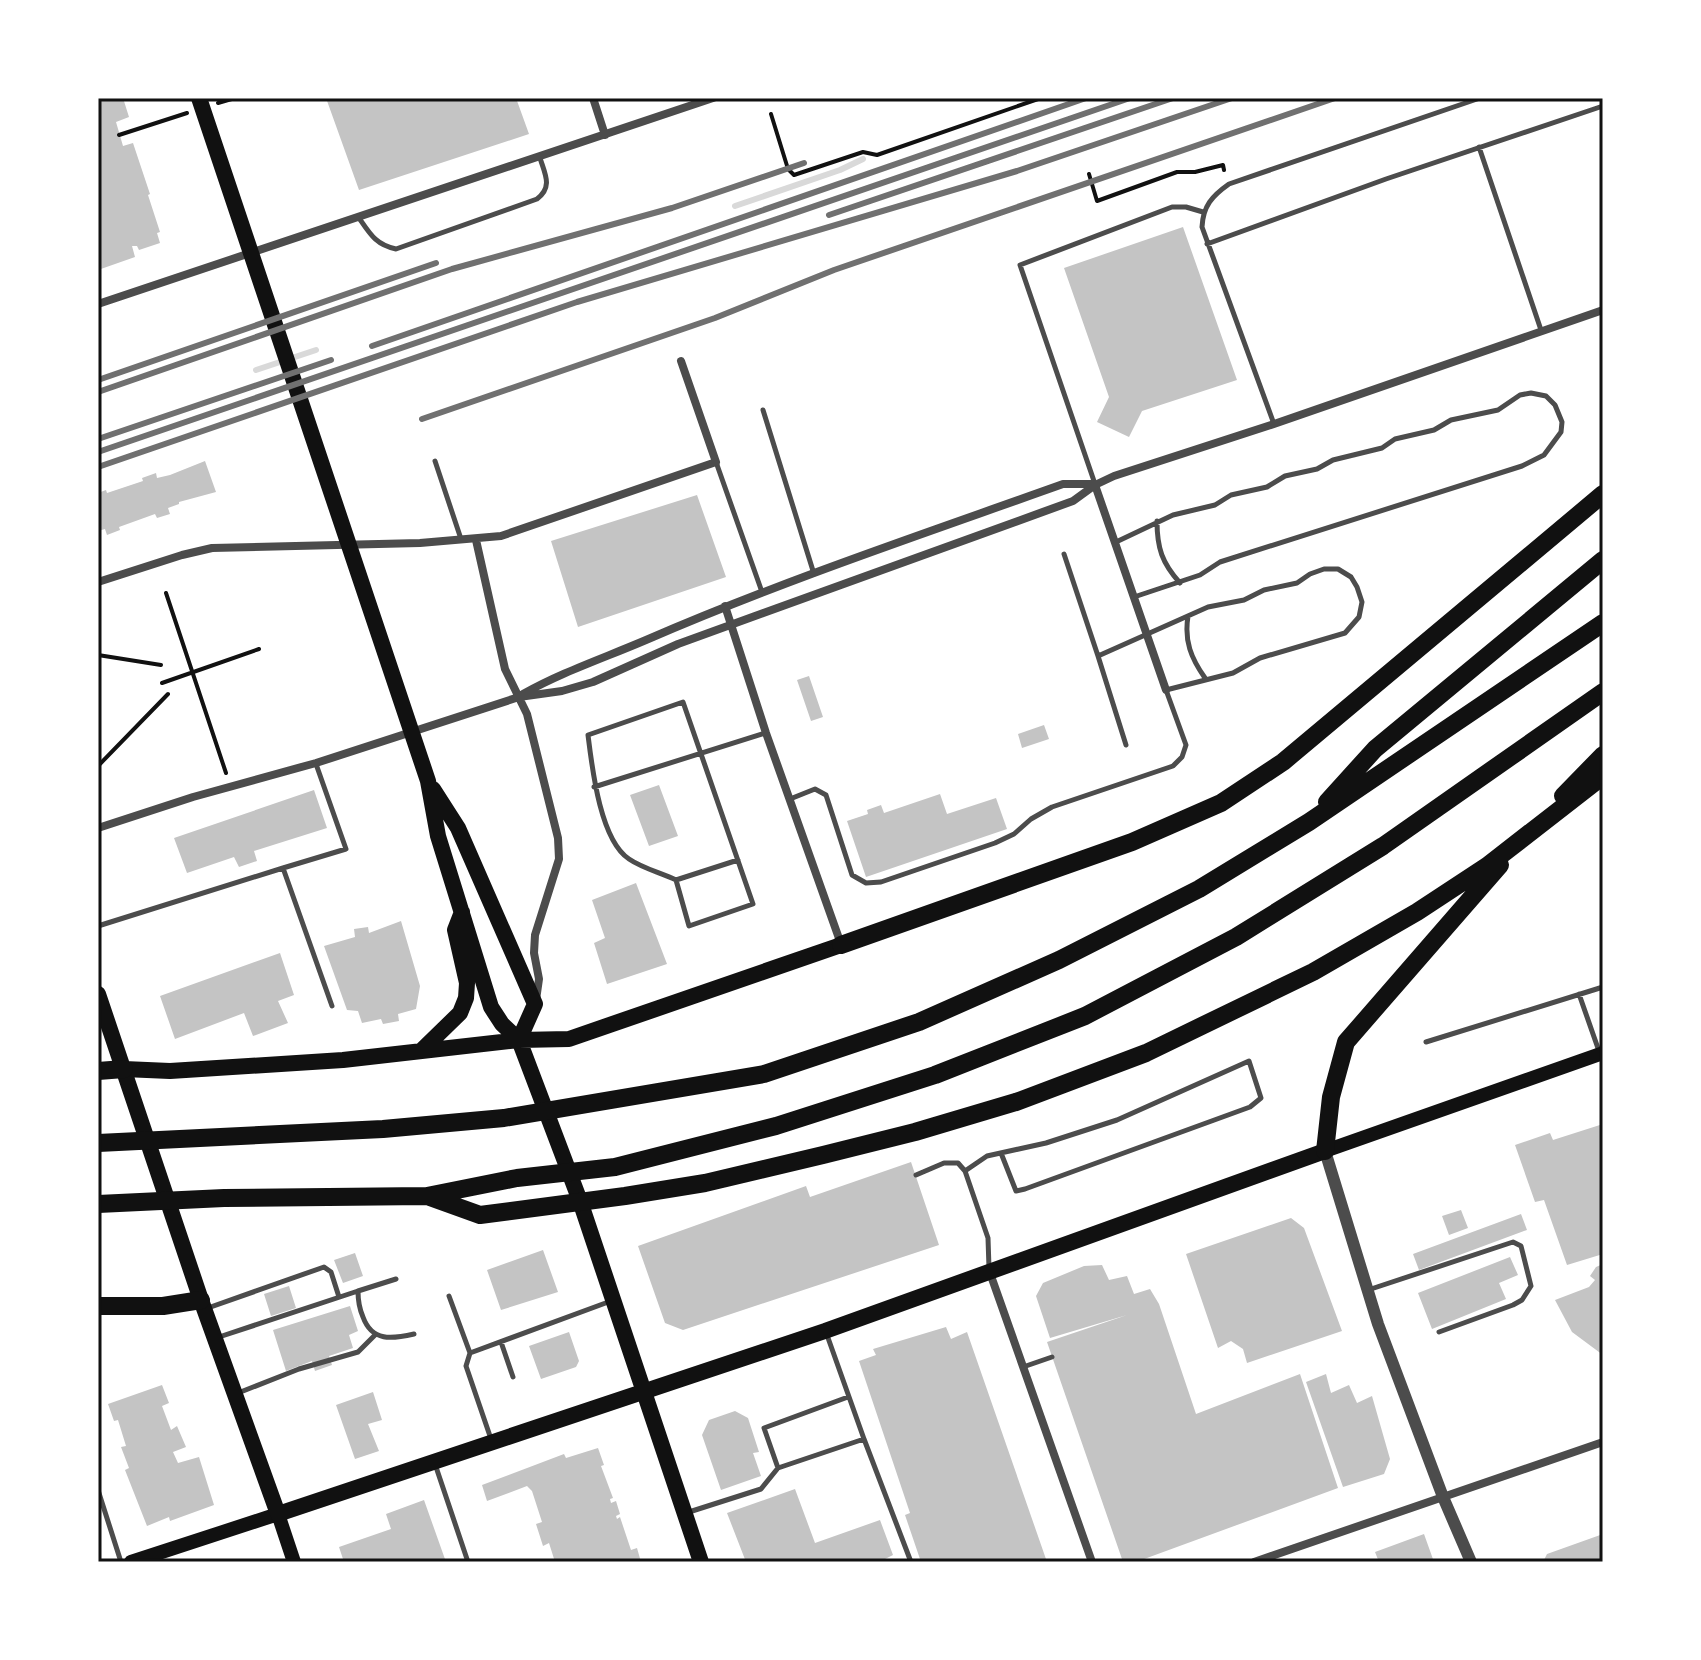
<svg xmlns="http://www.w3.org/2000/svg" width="1701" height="1660" font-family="'IBM Plex Sans',sans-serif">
	<rect width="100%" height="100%" fill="#fff"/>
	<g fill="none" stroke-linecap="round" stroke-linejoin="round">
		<!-- stream -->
		<path stroke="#d9d9d9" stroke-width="6" d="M735 206 840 170 863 159
			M256 370 316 350"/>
	</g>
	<!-- building -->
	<path fill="#c4c4c4" d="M98 98H123L129 117 116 122 123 146 133 143 150 194 148 195 160 232 157 233 160 243 139 250 137 246H132L135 257 98 270Z
		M326 98H516L529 134 359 190Z
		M1183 227 1237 380 1142 411 1129 437 1097 422 1109 397 1064 268Z
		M205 461 216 492 179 502V504L168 508 170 514 157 518 155 514 119 527 120 530 107 535 105 529 98 531V493L106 490 107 493 143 481 142 478 156 473 157 478 170 475Z
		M697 495 726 577 578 627 551 541Z
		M809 676 823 717 811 721 797 680Z
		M1044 725 1049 739 1022 748 1018 734Z
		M659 785 678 836 649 846 630 795Z
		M314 790 327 828 254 851 257 861 239 867 234 857 187 873 174 838Z
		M940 794 947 814 996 798 1007 829 866 877 847 821 868 814 867 810 881 805 884 813Z
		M636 883 667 964 607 984 594 943 605 938 592 900Z
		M401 921 420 986 416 1009 398 1014 399 1021 383 1024 381 1019 362 1023 358 1011 347 1010 324 946 355 937 354 929 368 927 369 933Z
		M280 953 294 995 278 1001 288 1023 253 1036 244 1013 175 1039 160 996Z
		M1603 1124V1254L1567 1265 1544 1200 1535 1202 1515 1145 1550 1133 1553 1140Z
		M911 1162 939 1245 683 1330 665 1323 638 1246 806 1186 810 1197Z
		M1461 1210 1468 1228 1449 1235 1442 1216Z
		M1521 1214 1527 1230 1419 1270 1413 1254Z
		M1291 1218 1304 1228 1342 1331 1247 1363 1243 1349 1231 1341 1218 1348 1186 1254Z
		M543 1250 558 1292 501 1310 487 1270Z
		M355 1253 363 1276 343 1283 334 1260Z
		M1510 1257 1518 1275 1499 1283 1506 1299 1432 1329 1418 1293Z
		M1603 1264V1355L1572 1332 1555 1300 1589 1287 1595 1280 1590 1276 1596 1267Z
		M1102 1265 1109 1280 1127 1276 1134 1294 1150 1289 1159 1304 1196 1414 1300 1374 1338 1488 1136 1562H1123L1047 1342 1127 1315 1050 1338 1036 1296 1043 1283 1084 1266Z
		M289 1286 296 1308 271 1316 264 1294Z
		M350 1306 358 1331 349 1335 353 1348 329 1356 332 1365 315 1371 312 1361 286 1371 273 1330Z
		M946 1327 951 1339 967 1332 1047 1562H921L905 1515 910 1513 859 1361 876 1355 873 1349Z
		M569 1332 579 1361 576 1367 541 1379 529 1346Z
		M1326 1374 1331 1393 1349 1385 1357 1403 1372 1396 1390 1459 1384 1474 1343 1487 1306 1382Z
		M162 1385 169 1403 162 1406 171 1430 177 1426 186 1447 173 1452 178 1463 199 1457 214 1505 170 1521 169 1517 147 1526 125 1470 129 1468 121 1447 126 1446 118 1420 114 1421 108 1404Z
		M373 1392 382 1420 368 1424 379 1451 355 1459 336 1405Z
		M735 1411 748 1418 759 1452 753 1453 761 1476 721 1490 702 1435 709 1420Z
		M598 1448 604 1465 601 1466 613 1498 610 1499 611 1503 616 1501 620 1514 616 1516 617 1519 620 1517 631 1550 637 1548 641 1562H555L549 1543 543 1546 536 1524 542 1522 532 1491 527 1486 487 1501 482 1485 564 1454 566 1458Z
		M795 1489 815 1543 880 1520 893 1555 879 1562H746L727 1513Z
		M424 1500 446 1562H344L339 1547 391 1529 386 1514Z
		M1424 1534 1434 1562H1379L1375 1552Z
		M1603 1534V1562H1543L1547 1554Z"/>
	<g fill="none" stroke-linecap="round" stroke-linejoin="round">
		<!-- path -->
		<path stroke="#111" stroke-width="4" d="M218 103 235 98
			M771 114 788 169 794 175 863 152 877 155 1041 98
			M119 135 187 113
			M1089 174 1097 201 1177 172H1195L1223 165 1224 170
			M166 593 226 773
			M98 655 161 665
			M162 683 259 649
			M98 766 168 694"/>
		<!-- service -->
		<path stroke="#4c4c4c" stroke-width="5" d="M1479 147 1541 330
			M359 218C370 234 376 245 396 249L537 199C553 187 545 174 540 158
			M1207 244 1386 179 1603 106
			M763 410 814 574
			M1274 424 1202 227C1203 206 1212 196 1229 184L1480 98
			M435 461 461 539
			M716 462 762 592
			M1095 484 1020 265 1172 207H1186L1203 212
			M1157 521C1157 548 1162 563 1180 583
			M1116 542 1173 515 1215 505 1231 495 1267 487 1285 476 1317 469 1333 460 1382 448 1395 439 1434 430 1451 420 1498 410 1520 395 1531 393 1546 396 1555 405 1562 422 1561 432 1544 455 1522 466 1220 562 1200 575 1134 597
			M1064 554 1098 656
			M1188 616C1184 641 1191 658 1205 678
			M683 702 753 904 689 926 676 880C661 873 642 868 629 859 600 840 592 767 588 735Z
			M316 764 346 849 283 868 332 1006
			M594 787 765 733
			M790 799 815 789 826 795 852 875 866 883 881 882 995 843 1014 834 1031 819 1052 807 1173 766 1182 757 1186 745 1166 690 1233 673 1260 658 1345 633 1359 617 1362 602 1357 587 1351 577 1338 569H1324L1310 574 1297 583 1264 590 1244 600 1208 607 1098 656 1126 745
			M676 880 738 860
			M98 926 283 868
			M1579 994 1600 1054
			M1426 1042 1603 987
			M965 1171 987 1156 1046 1143 1117 1120 1249 1061 1261 1098 1250 1107 1025 1189 1016 1191 1001 1153
			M916 1175 944 1163H958L965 1171 988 1238 989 1268
			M396 1279 358 1291C358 1301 359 1308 363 1317 372 1342 392 1339 414 1334
			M1368 1290 1513 1242 1521 1246 1531 1286 1522 1300 1513 1305 1439 1332
			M449 1296 470 1353 611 1301
			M205 1309 324 1267 331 1272 339 1297
			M827 1335 864 1439 778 1468 764 1428 848 1397
			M219 1337 358 1291
			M501 1342 513 1377
			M470 1353 466 1366 491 1439
			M1023 1367 1052 1357
			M238 1393 299 1369 358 1352 375 1335
			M864 1439 911 1562
			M435 1464 468 1562
			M98 1490 121 1562
			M689 1512 761 1489 778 1468"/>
		<!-- minor -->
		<path stroke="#4c4c4c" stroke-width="8" d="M593 98 605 135
			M98 304 713 98
			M1095 485 1166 690
			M476 540 505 669 527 714 558 838 559 859 535 935 534 953 539 979 536 1000
			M98 582 182 555 212 548 420 543 501 536 716 462 681 361
			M725 606 766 733 841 944
			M523 694C562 672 604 658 646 640 782 581 923 534 1063 484H1093
			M98 828 193 797 316 763 519 697 562 691 593 682 678 644 1073 501 1095 485 1114 476 1274 424 1603 310
			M990 1273 1092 1562
			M1254 1562 1603 1442"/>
		<!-- tertiary -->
		<path stroke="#4c4c4c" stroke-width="12" d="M1325 1151 1378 1324 1443 1497 1471 1562"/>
		<!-- secondary -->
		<path stroke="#111" stroke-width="14" d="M1325 1151 1603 1053
			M131 1562 278 1514 294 1562"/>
		<!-- primary -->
		<path stroke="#111" stroke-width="16" d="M199 98 428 781 438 836 491 1007 502 1024 519 1040 580 1201 701 1562
			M433 789 458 828 535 1004 519 1040
			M98 994 201 1300 278 1514 825 1331 1325 1151
			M422 1050 460 1013 466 998 467 983 455 930 462 912
			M124 1069 170 1071 343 1060 519 1040 569 1039 841 945"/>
		<!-- motorway -->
		<path stroke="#111" stroke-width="18" d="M1563 796 1603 755
			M1327 802 1375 749 1603 560
			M841 945 1132 842 1221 803 1283 762 1603 494
			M98 1071 124 1069
			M98 1143 383 1129 504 1118 764 1074 919 1022 1059 960 1199 889 1309 822 1603 623
			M1325 1151 1331 1097 1346 1042 1500 865
			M430 1197 480 1215 625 1196 705 1183 823 1155 915 1132 1016 1102 1146 1053 1313 972 1417 912 1487 866 1603 776
			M98 1204 224 1198 427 1196 517 1178 615 1167 776 1126 935 1075 1085 1016 1236 937 1383 846 1603 692
			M98 1306H163L201 1300"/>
		<!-- rail -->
		<path stroke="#707070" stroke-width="6" d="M829 215 1173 98
			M372 346 1086 98
			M98 380 436 263
			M98 392 452 269 672 208 804 163
			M422 419 715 318 834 270 1335 98
			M98 439 331 360
			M98 452 1130 98
			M98 467 577 302 1017 171 1232 98"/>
	</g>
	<!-- border -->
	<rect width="1701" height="1660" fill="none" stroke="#ffffff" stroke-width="200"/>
	<rect x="100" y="100" width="1501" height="1460" fill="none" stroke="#111" stroke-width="3"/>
</svg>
